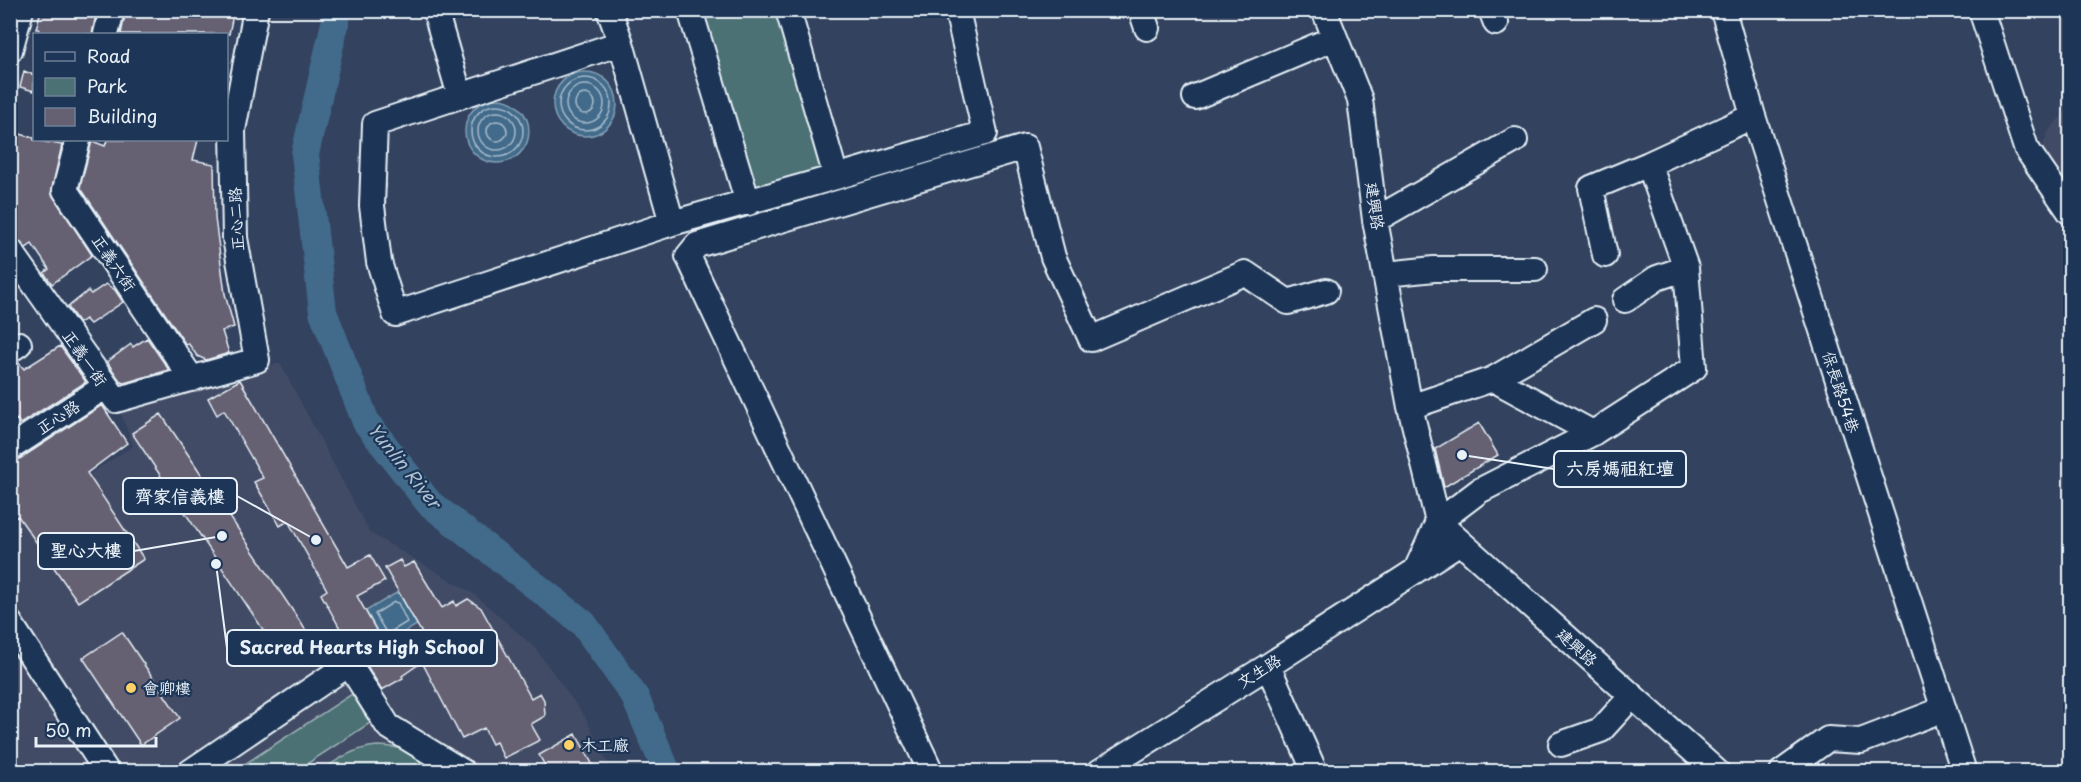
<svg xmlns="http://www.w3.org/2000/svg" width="2081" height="782" font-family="'Playpen Sans','LXGW WenKai TC',sans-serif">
	<rect width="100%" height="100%" fill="#33425f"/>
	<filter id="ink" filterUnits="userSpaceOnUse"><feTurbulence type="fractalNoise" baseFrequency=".0167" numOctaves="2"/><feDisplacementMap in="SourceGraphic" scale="12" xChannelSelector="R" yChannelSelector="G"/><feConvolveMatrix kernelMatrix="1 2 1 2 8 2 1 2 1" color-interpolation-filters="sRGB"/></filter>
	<g filter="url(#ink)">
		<!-- built -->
		<path fill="#424b65" d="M2070 106V195L2041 151 2048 132Z
			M280 363 370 533 474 594 535 648 585 717 612 771 11 772V524L133 446 118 406Z"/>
		<!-- green -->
		<path fill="#4c7174" stroke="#9ab1b6" stroke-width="1.5" d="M698 11H781L831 174 752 195Z
			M352 694 370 723 296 771H234Z
			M377 746C406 747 412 749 431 771L319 772C338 759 354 748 377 746Z"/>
		<!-- water -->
		<path fill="#426b8a" stroke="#84a1b6" stroke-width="1.5" d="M553 104a32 32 0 1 1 64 0a32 32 0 1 1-64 0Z
			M465 131a32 32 0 1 1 64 0a32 32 0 1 1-64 0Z
			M398 592 417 625 384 643 366 611Z"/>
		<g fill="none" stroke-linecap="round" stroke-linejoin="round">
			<!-- shore -->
			<path stroke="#a6bbcc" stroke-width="1.5" d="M559 104a26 26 0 1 1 52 0a26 26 0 1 1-52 0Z
				M566 104a19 19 0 1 1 38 0a19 19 0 1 1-38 0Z
				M575 104a10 10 0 1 1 20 0a10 10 0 1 1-20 0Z
				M471 131a26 26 0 1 1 52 0a26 26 0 1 1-52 0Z
				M478 131a19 19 0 1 1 38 0a19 19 0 1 1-38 0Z
				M487 131a10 10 0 1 1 20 0a10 10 0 1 1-20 0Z
				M394 602 398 603 407 622 387 634 375 614Z"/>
			<!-- river -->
			<path stroke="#426b8a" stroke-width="28" d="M338 10 305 154 323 312 366 422 429 503 583 623 635 697 667 772"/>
		</g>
		<!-- building -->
		<path fill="#656072" stroke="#e8f1f8" stroke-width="1.5" d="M41 10H97L92 34H38L39 29H36Z
			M126 10H234L229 34H121Z
			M24 71 34 75V91L20 87Z
			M10 131 34 138V140L62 145 51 193 92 255 52 284 44 273 49 269 32 244 26 248 10 233Z
			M107 140H198L193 160 214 164 215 218 225 294 234 327 222 331 229 353 206 360 197 356 188 343 186 345 80 187 92 141 105 146Z
			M106 284 115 290 123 302 90 324 85 319 79 323 68 307 88 291 91 294Z
			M147 338 169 370 124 383 121 382 107 362 131 344 133 347Z
			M60 346 86 382 20 424 17 419 10 424V364L18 362 24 369Z
			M240 380 348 567 370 555 385 581 357 596 389 653 424 637 385 568 400 560 404 567 414 562 442 608 454 601 456 606 468 599 481 608 531 698 540 693 544 700 545 716 531 724 540 740 504 758 496 742 492 744 484 728 462 739 422 662 402 676 403 678 382 690 361 656 352 650 321 594 327 590 288 521 280 526 254 482 263 478 224 410 217 415 208 398Z
			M102 405 127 443 87 473 144 559 78 602 18 516 10 521V462L18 460Z
			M161 414 311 638 282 658 132 433Z
			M1479 423 1498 455 1444 487 1435 449Z
			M122 632 180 718 141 745 83 658Z
			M576 734 596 771H548L539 755Z"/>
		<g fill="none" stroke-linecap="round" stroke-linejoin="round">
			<!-- minor casing -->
			<g stroke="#e8f1f8" stroke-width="28">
				<path id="minor" d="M435 10 460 96
					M609 10 621 43 375 124 372 206 379 262 395 314 672 223 836 177
					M690 10 748 203
					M788 10 836 177 985 133 957 10
					M1141 10 1147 28
					M1324 10 1360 100 1375 220 1410 407 1438 522
					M1491 10 1496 23
					M1723 10 1753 116 1964 772
					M1981 10 2026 148 2070 212
					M106 34 112 10
					M621 43 672 223
					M10 50 21 10
					M1195 97 1335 38
					M78 140 65 190 192 379
					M1375 220 1515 140
					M10 250 116 400 257 360 235 238 233 130 256 10
					M1605 255 1591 188 1649 164
					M1386 274 1434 269H1535
					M1625 300 1657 278 1686 268
					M10 350 19 344
					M1493 379 1594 320
					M1410 407 1493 379 1593 433
					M10 448 106 386
					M1449 532 1717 772
					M1417 568 1438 522 1479 491 1593 433 1694 368 1686 268 1649 164 1753 116
					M10 623 107 772
					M1268 666 1315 772
					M1561 744 1601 730 1632 696
					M190 772 349 664 388 726 463 772
					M931 772 688 256 697 245 1025 147 1053 257 1091 339 1245 273 1288 302 1326 291
					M1099 772 1268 666 1460 542
					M1782 772 1828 739 1861 741 1944 709"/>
			</g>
			<!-- minor -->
			<use href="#minor" stroke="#1d3557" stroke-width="24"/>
		</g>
	</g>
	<!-- markers -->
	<g fill="#ffd166" stroke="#1d3557" stroke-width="2">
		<circle cx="131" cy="688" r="6"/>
		<circle cx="569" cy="745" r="6"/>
	</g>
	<g text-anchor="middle" stroke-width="4.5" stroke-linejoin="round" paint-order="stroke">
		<!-- street labels -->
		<g font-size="16" fill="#e8f1f8" stroke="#1d3557">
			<text transform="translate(1375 206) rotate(82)" y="6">建興路</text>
			<text transform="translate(236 219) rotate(-93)" y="6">正心二路</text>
			<text transform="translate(114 263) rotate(56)" y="6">正義六街</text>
			<text transform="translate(85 358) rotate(55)" y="6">正義一街</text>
			<text transform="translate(1841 392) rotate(72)" y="6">保長路54巷</text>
			<text transform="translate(58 417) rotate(-33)" y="6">正心路</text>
			<text transform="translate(1577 647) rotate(42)" y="6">建興路</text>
			<text transform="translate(1259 671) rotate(-32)" y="6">文生路</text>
		</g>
		<!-- poi labels -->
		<g font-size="16" fill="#e8f1f8" stroke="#1d3557" text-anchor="start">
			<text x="143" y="694">會卿樓</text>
			<text x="581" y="751">木工廠</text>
		</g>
		<!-- water labels -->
		<g font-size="18" font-style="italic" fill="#aec2d2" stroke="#1d3557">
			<text transform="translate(404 466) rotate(51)" y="6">Yunlin River</text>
		</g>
	</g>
	<!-- callouts -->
	<path fill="none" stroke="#e8f1f8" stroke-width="2" d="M1462 455L1554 469M316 540L237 496M222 536L134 551M216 564L227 648"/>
	<g fill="#e8f1f8" stroke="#1d3557" stroke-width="2">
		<circle cx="1462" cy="455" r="6"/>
		<circle cx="316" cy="540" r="6"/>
		<circle cx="222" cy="536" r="6"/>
		<circle cx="216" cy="564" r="6"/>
	</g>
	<g fill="#1d3557" stroke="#e8f1f8" stroke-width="2">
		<rect x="1554" y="451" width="132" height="36" rx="6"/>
		<rect x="123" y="478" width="114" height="36" rx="6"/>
		<rect x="38" y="533" width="96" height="36" rx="6"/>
		<rect x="227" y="630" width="270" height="36" rx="6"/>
	</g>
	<g font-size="18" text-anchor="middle" font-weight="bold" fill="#e8f1f8">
		<text x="1620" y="475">六房媽祖紅壇</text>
		<text x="180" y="503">齊家信義樓</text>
		<text x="86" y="557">聖心大樓</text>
		<text x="362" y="654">Sacred Hearts High School</text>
	</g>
	<!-- margin -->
	<rect width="2081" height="782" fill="none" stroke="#1d3557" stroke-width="36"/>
	<rect x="18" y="18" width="2045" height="746" fill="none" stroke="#e8f1f8" stroke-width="2" filter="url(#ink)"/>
	<!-- legend -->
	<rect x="33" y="33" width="195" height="108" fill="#1d3557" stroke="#6e8097" stroke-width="1.5"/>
	<rect x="45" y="52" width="30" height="9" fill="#1d3557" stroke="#6e8097" stroke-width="1.5"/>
	<text x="87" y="63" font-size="18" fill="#e8f1f8">Road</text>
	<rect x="45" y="78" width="30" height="18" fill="#4c7174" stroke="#6e8097" stroke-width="1.5"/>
	<text x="87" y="93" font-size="18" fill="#e8f1f8">Park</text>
	<rect x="45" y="108" width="30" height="18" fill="#656072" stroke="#6e8097" stroke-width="1.5"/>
	<text x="87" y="123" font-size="18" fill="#e8f1f8">Building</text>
	<!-- scale -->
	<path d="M36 737v9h120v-9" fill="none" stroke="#e8f1f8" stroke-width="3"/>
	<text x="45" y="737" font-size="18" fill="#e8f1f8" stroke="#1d3557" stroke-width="4.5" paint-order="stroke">50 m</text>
</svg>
